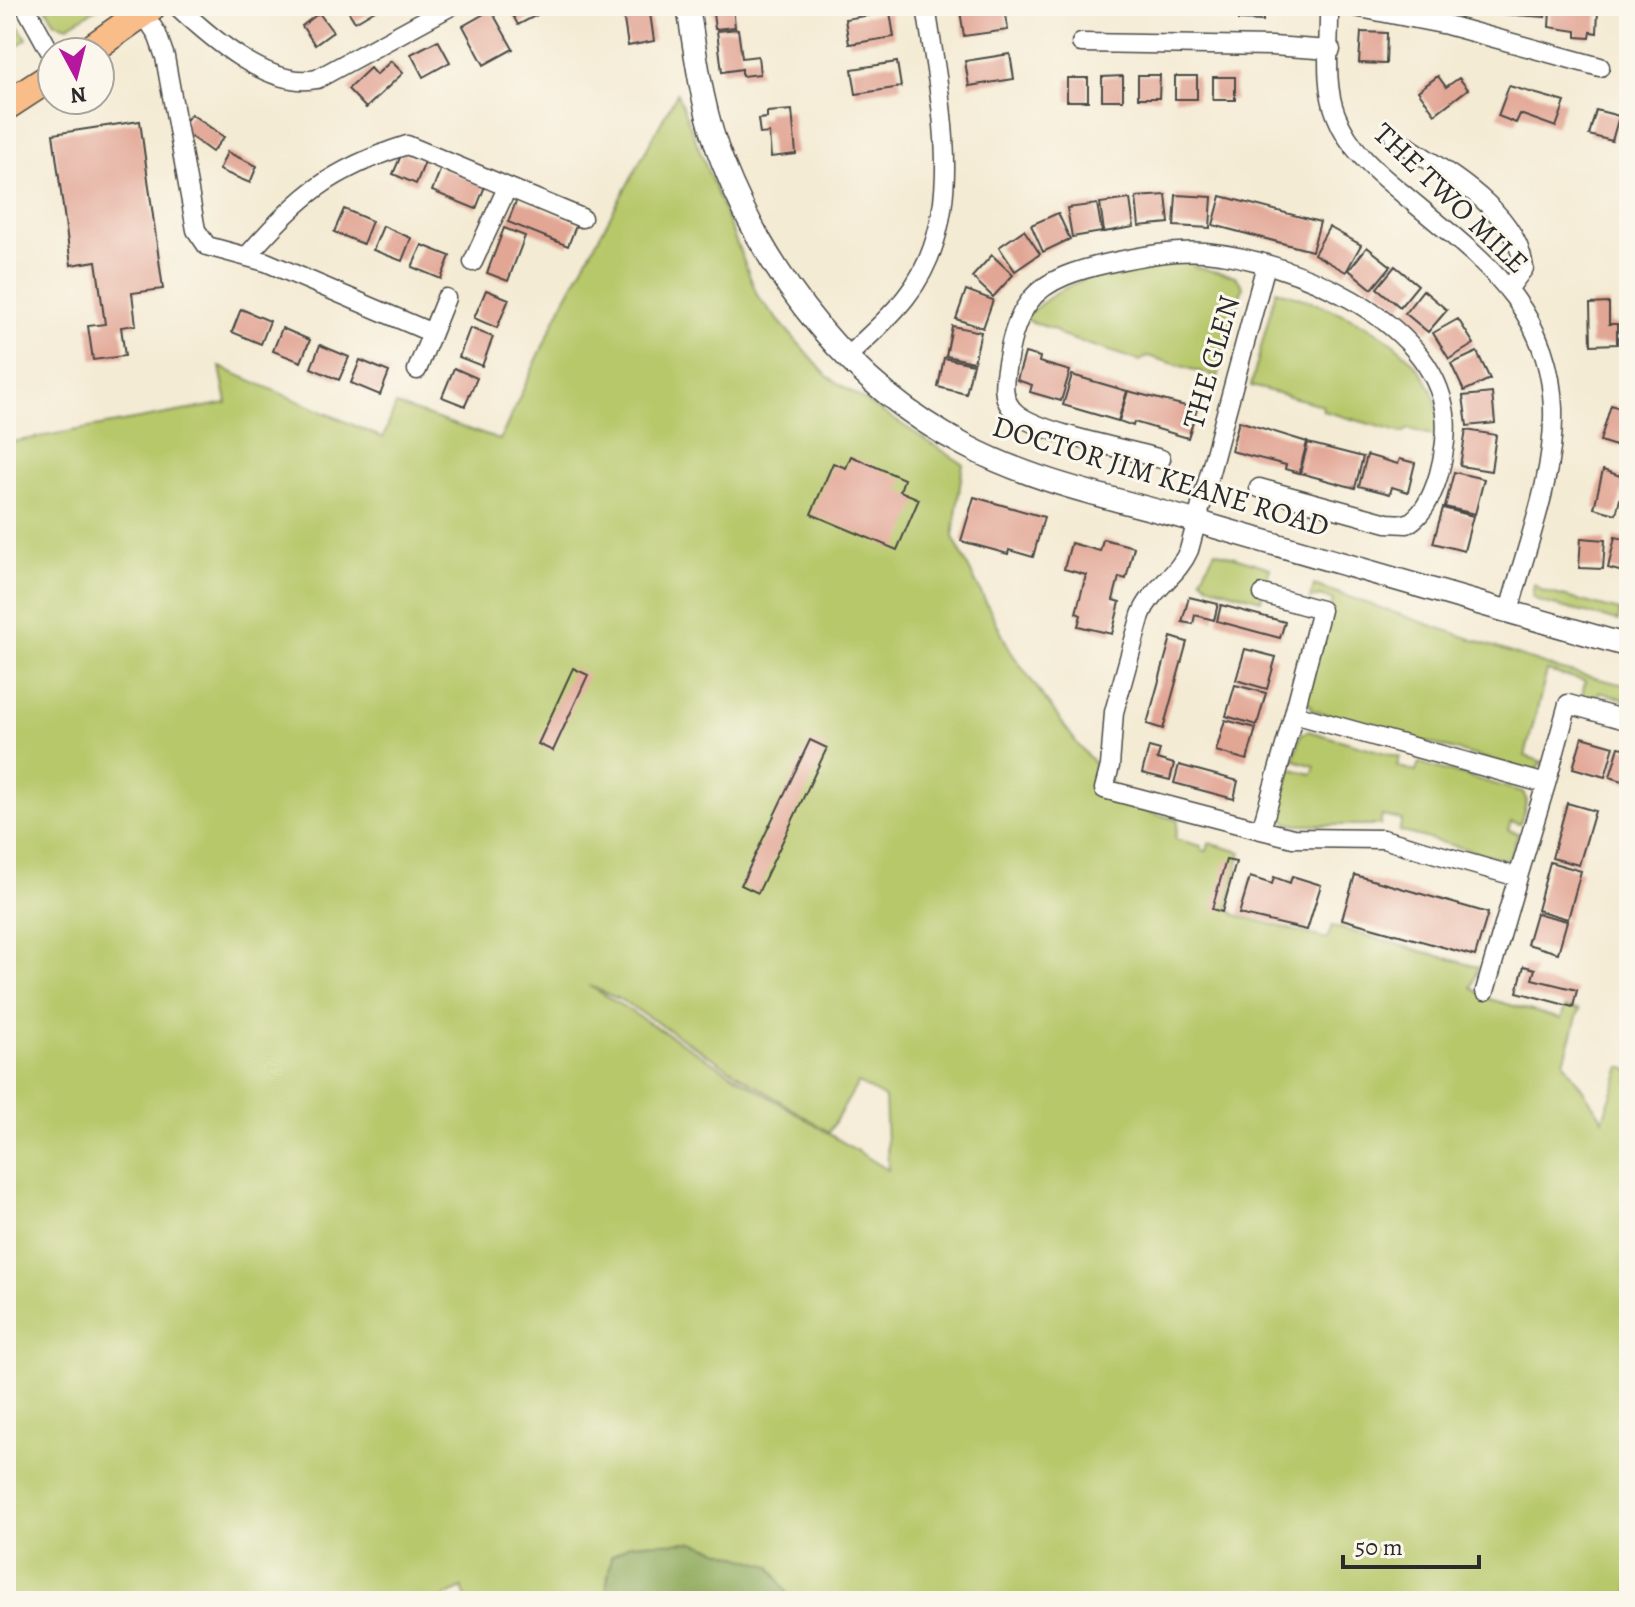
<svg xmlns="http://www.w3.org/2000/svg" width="1635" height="1607" font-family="Alegreya,serif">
	<rect width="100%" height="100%" fill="#fbf7ec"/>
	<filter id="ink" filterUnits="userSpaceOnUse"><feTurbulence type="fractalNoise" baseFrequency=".0125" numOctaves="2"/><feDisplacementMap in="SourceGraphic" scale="16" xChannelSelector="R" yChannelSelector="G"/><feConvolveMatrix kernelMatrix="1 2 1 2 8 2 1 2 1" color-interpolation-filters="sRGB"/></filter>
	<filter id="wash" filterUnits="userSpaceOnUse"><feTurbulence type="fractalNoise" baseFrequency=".006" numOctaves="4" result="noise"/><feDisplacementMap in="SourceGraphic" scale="32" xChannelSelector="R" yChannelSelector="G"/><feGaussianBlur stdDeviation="1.8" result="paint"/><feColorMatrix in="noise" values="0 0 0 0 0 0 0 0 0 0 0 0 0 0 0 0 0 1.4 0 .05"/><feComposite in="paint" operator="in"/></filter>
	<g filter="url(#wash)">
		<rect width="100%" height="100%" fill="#f4ebd4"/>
		<!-- green -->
		<path fill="#b7c86b" stroke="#717a4b" stroke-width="2" fill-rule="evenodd" d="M45 6H101L68 26 55 22Z
			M6 16 14 20 27 39 6 53Z
			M677 93 758 297 827 376 963 464 953 537 1011 652 1079 746 1134 808 1178 820 1175 839 1201 846V850L1207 851 1209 843 1241 852 1228 908 1236 915 1327 939 1332 926 1478 967 1472 988 1489 999 1561 1019 1565 1007 1579 1010 1564 1062 1603 1119 1621 1067 1629 1070V1601H779L786 1592 770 1566 693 1542 630 1544 611 1556 605 1601H467L462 1588 437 1601H6V443L227 403 220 367 383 438 396 405 500 440 561 307ZM588 985 623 1001 829 1132 858 1083 885 1098 888 1170Z
			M1191 261 1194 267 1235 276 1243 286 1218 377 1148 356 1140 361 1062 336 1055 330 1024 319C1067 275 1130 260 1191 261Z
			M1276 290C1333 308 1413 335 1435 399 1439 410 1437 425 1438 437L1409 429 1402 433 1323 411 1322 405 1251 386Z
			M1215 551 1270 568 1261 600 1209 585 1201 578Z
			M1534 584 1543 591 1620 611 1618 621 1541 602 1532 597Z
			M1314 585 1558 669 1629 686V713L1621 711 1624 699 1599 692 1595 704 1585 701 1582 696 1585 681 1547 671 1525 756 1543 762 1534 772 1312 710 1306 697 1333 600 1320 596 1310 599Z
			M1308 731 1400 757 1397 766 1416 772 1419 763 1523 792 1527 801 1520 824 1511 822 1508 830 1518 833 1510 857 1503 859 1399 831 1402 820 1382 816 1380 825H1298L1281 821 1278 815 1291 769 1312 774 1315 766 1294 760 1301 734Z"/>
		<!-- forest -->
		<path fill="#91ac5f" stroke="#5e6c45" stroke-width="2" d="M693 1542 770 1566 787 1593 779 1601H605L611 1557 630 1544Z"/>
		<g id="blocks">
			<!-- building -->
			<path fill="#e2a695" d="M345 6H372L375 10 355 22Z
				M508 6H554L518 25Z
				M649 6 654 41 628 46 622 7Z
				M712 6H733L735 27 715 29Z
				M1005 6 1008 30 964 36 960 11Z
				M1239 6H1263V21L1238 20Z
				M1500 6H1546L1545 17 1500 14Z
				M1572 6H1586V11H1598L1597 33 1591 32 1590 38 1576 37V31L1549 27 1550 11 1572 10Z
				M491 10 513 49 484 65 463 26Z
				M890 12 894 37 849 44 845 19Z
				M319 13 333 32 315 45 302 26Z
				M738 29 742 58 758 56 760 74 742 76V69L722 72 717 31Z
				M1361 32 1387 33 1386 64 1359 63Z
				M438 40 450 62 423 77 411 54Z
				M1010 54 1014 79 969 86 965 61Z
				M391 61 403 73 366 108 348 89 370 68 376 75Z
				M897 62 901 87 856 94 852 69Z
				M1138 75H1160L1159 98H1138Z
				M1123 76V100H1102V77Z
				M1175 76H1197V99H1175Z
				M1438 76 1446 87 1459 78 1468 89 1435 114 1418 91Z
				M1213 77H1235V100H1213Z
				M1067 78H1088V101H1067Z
				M1509 86 1565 102 1556 127 1520 114 1516 123 1498 116Z
				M792 110 796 154 771 157 769 133 760 134 758 119 767 118V112Z
				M1596 110 1619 116 1612 141 1589 135Z
				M191 114 224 137 212 152 180 129Z
				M140 121 163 289 132 293 136 325 121 327 125 356 93 360 88 326 105 324 96 261 71 265 53 134Z
				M227 152 257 166 250 183 219 170Z
				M402 153 425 162 416 184 393 174Z
				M441 168 485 186 476 209 432 191Z
				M1166 195 1169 223 1139 226 1136 197Z
				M1176 195 1212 197 1210 228 1174 226Z
				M1221 196 1320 222 1312 251 1213 225Z
				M517 199 577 223 568 246 508 222Z
				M1130 199 1134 227 1104 232 1100 203Z
				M1097 204 1102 232 1072 237 1067 208Z
				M344 209 372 221 363 244 334 232Z
				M1058 213 1070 239 1043 252 1031 225Z
				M383 226 411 238 402 261 373 250Z
				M1329 227 1361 245 1346 272 1314 254Z
				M504 228 525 236 508 281 487 273Z
				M1024 230 1040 254 1015 271 999 247Z
				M422 245 450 256 441 279 412 267Z
				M1367 247 1391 266 1372 289 1349 270Z
				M992 255 1013 275 993 297 972 277Z
				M1395 266 1418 285 1400 307 1377 288Z
				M486 290 509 299 497 328 474 318Z
				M966 290 993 300 983 328 956 319Z
				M1423 290 1447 310 1428 332 1405 313Z
				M1609 303V324H1617V344L1591 345 1590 304Z
				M241 309 270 321 261 344 232 332Z
				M1458 319 1474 344 1449 359 1433 333Z
				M952 326 981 332 974 362 946 356Z
				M282 328 310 340 301 362 273 351Z
				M470 328 493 337 482 366 459 357Z
				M320 345 349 357 339 380 311 368Z
				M1477 352 1490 379 1464 391 1451 364Z
				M1025 353 1040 357 1039 362 1070 371 1061 401 1030 392 1032 385 1017 380Z
				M944 358 973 364 966 394 938 387Z
				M360 360 389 372 380 395 351 383Z
				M454 368 477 378 465 406 442 397Z
				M1072 375 1127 391 1118 421 1063 405Z
				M1128 391 1197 409 1188 438 1134 422 1133 426 1119 421Z
				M1492 393 1495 423 1467 426 1463 396Z
				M1611 405 1629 411V441L1622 439 1619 447 1600 441Z
				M1239 421 1307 442 1299 473 1285 469 1286 465 1231 451Z
				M1466 430 1496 435 1491 471 1460 466Z
				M1308 443 1363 457 1355 488 1300 473Z
				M1367 455 1398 464 1400 459 1415 463 1408 492 1392 487 1390 494 1359 486Z
				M851 456 904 479 900 491 919 499 897 550 811 514 833 463 846 468Z
				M1603 470 1629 479V493L1622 492 1616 514 1594 508Z
				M1454 472 1484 479 1475 514 1445 507Z
				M974 497 1044 517 1033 557 1009 550 1008 554 961 541Z
				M1443 508 1473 516 1464 551 1433 543Z
				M1615 537 1629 540 1623 572 1608 568Z
				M1581 538 1605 540 1603 569 1579 568Z
				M1103 539 1134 547 1126 579 1119 577 1113 600 1120 602 1112 634 1078 626 1081 615 1076 613 1086 575 1064 569 1071 543 1100 551Z
				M1189 597 1218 604 1214 620 1195 615 1193 624 1182 622Z
				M1221 605 1285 622 1280 638 1217 621Z
				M1171 637 1187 642 1163 729 1147 724Z
				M1245 649 1276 657 1267 689 1236 680Z
				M573 668 588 675 553 751 538 744Z
				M1235 685 1266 693 1257 725 1226 716Z
				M1225 720 1256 728 1247 760 1216 751Z
				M1582 737 1614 746 1605 777 1573 768Z
				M810 740 827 748 758 893 741 885Z
				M1149 747 1160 750 1157 759 1174 764 1170 780 1142 773Z
				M1619 747 1629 749V783L1610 777Z
				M1179 765 1238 781 1234 799 1174 783Z
				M1567 803 1595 811 1579 865 1552 858Z
				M1226 860 1236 862 1222 912 1212 909Z
				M1550 862 1581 871 1568 919 1537 910Z
				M1355 875 1488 913 1475 956 1342 919Z
				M1292 876 1321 885 1307 930 1239 914 1250 877 1272 884 1274 877 1290 883Z
				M1536 913 1567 921 1558 953 1527 944Z
				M1524 966 1535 969 1532 979 1577 990 1573 1007 1517 992Z"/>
		</g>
	</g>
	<g filter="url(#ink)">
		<use href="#blocks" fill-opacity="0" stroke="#494844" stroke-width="2"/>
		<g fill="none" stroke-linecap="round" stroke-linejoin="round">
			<!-- minor casing -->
			<g stroke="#494844" stroke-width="21">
				<path id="minor" d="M25 6 52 55
					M177 6C210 37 269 89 317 79L451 6
					M1329 6C1330 40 1323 83 1336 115 1349 149 1375 171 1402 193 1476 256 1550 303 1553 409 1555 477 1526 546 1509 611
					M1350 6 1447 25 1600 67
					M144 14 157 34 165 57 196 230 207 246 266 262 432 333
					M1081 43 1272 46 1331 50
					M1394 137C1439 169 1517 207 1524 268L1509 288
					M247 256C299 196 331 169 407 145L582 218
					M473 262 507 188
					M846 358C866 338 889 319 906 297 970 216 939 98 926 6
					M417 370 446 298
					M1161 459C1127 449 1043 434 1017 414 999 400 1004 379 1008 358 1011 339 1017 318 1029 302 1046 278 1082 269 1109 263 1141 256 1172 250 1205 252 1290 260 1433 318 1445 414 1449 445 1437 508 1407 524L1387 523 1259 488
					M1263 594 1321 610 1294 714
					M1546 784 1568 704 1629 721
					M1261 830 1293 838 1383 839 1518 877 1546 784 1294 714 1261 830 1104 789 1110 766 1114 712 1141 615C1151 589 1178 576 1189 550L1266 265
					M1485 991 1518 877"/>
			</g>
			<!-- tertiary casing -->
			<g stroke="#494844" stroke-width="25">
				<path id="tertiary" d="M688 6C696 58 703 115 723 163 769 279 852 387 964 445 1041 486 1129 501 1212 526 1350 567 1490 606 1629 646"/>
			</g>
			<!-- primary casing -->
			<g stroke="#494844" stroke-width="31">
				<path id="primary" d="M87 52 152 6
					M6 106 52 76"/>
			</g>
			<!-- minor -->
			<use href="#minor" stroke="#fff" stroke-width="18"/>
			<!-- tertiary -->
			<use href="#tertiary" stroke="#fff" stroke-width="22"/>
			<!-- primary -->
			<use href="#primary" stroke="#f8bd89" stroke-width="28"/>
		</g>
	</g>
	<g text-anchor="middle" stroke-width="6" stroke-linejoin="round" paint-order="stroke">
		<!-- street labels -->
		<g font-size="30" fill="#2b2b2b" stroke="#fbf7ec">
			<text transform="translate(1451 198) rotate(44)" y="10">THE TWO MILE</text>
			<text transform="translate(1211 362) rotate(-74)" y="10">THE GLEN</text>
			<text transform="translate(1161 476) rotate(17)" y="10">DOCTOR JIM KEANE ROAD</text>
		</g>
	</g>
	<!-- margin -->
	<rect width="1635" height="1607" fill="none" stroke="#fbf7ec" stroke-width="32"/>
	<!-- north arrow -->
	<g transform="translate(76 76) rotate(173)"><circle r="38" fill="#fbf7ec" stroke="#a8a59f" stroke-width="2"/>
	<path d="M0-6L14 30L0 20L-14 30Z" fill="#b5179e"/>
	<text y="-12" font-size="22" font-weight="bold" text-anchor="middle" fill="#2b2b2b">N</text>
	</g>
	<!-- scale -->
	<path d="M1343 1555v12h136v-12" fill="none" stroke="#2b2b2b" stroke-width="4"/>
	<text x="1355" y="1555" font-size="24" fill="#2b2b2b" stroke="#fbf7ec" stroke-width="6" paint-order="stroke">50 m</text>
</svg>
